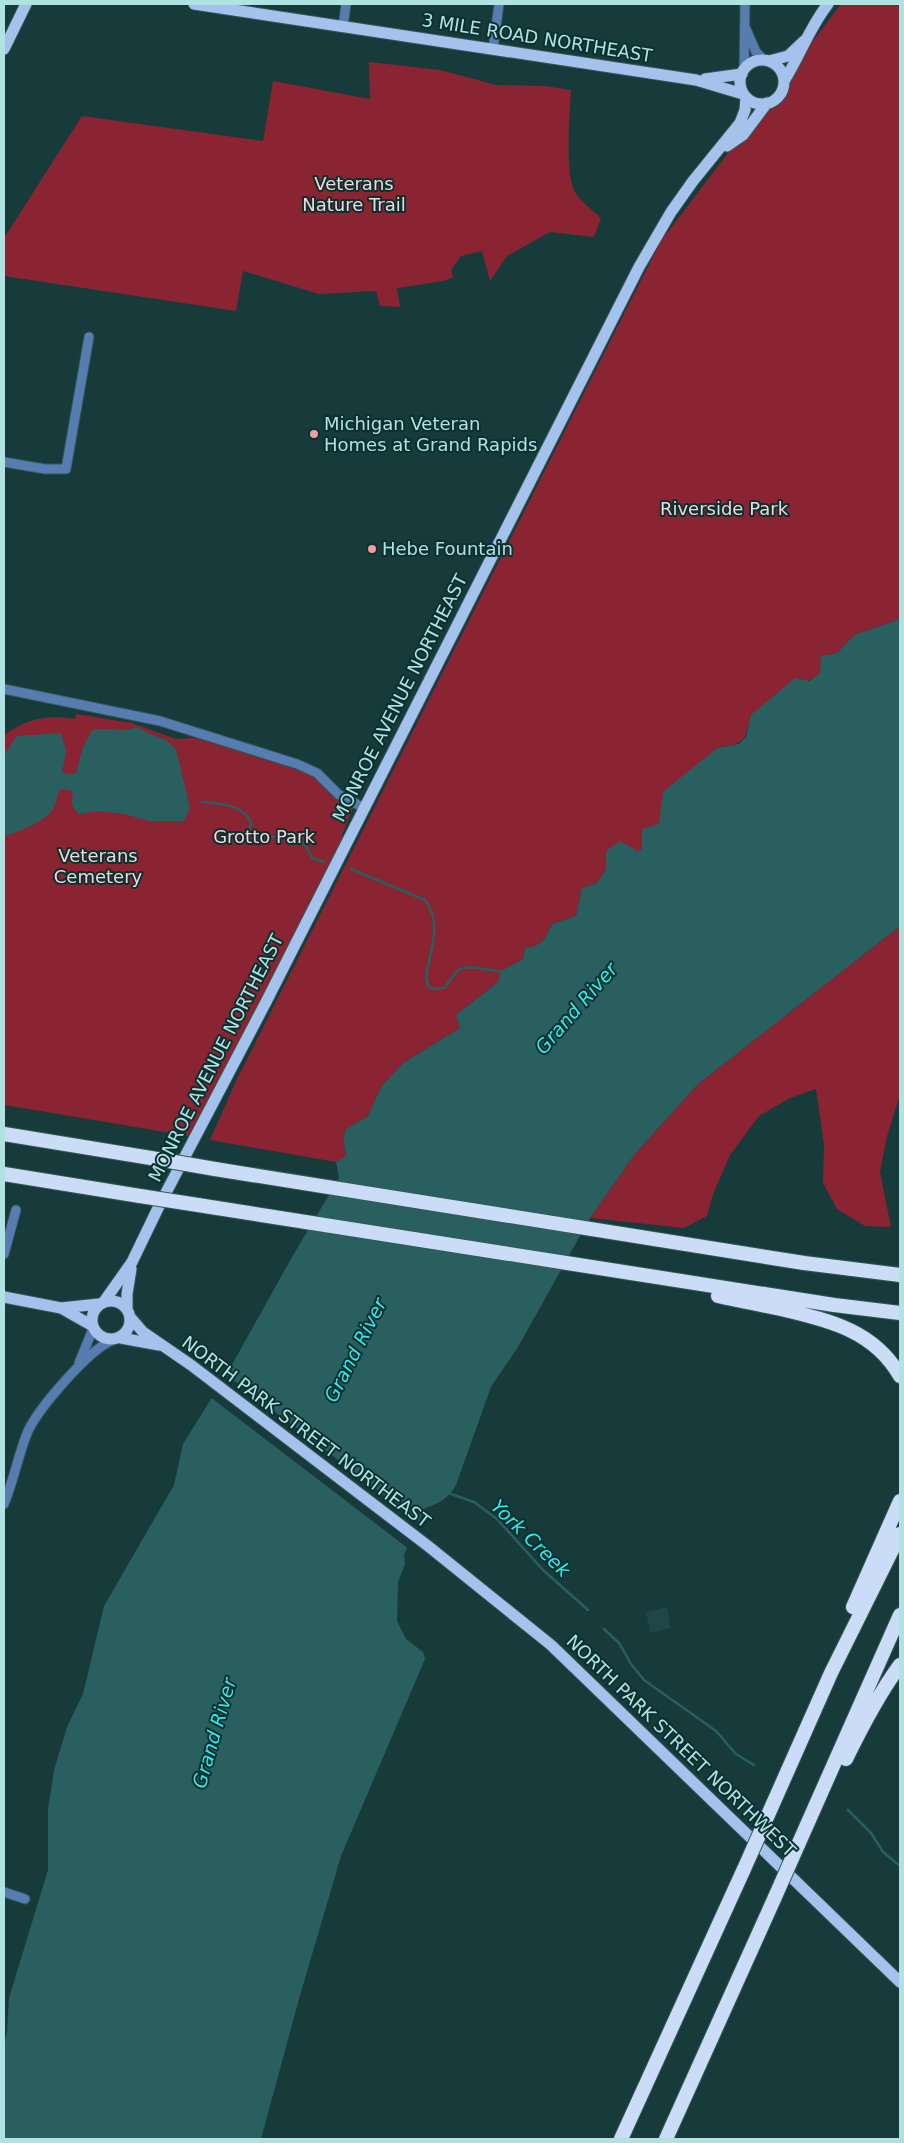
<svg xmlns="http://www.w3.org/2000/svg" width="904" height="2143" font-family="'DejaVu Sans',sans-serif">
	<rect width="100%" height="100%" fill="#173a3b"/>
	<!-- built -->
	<path fill="#1f4747" d="M667 1607 671 1628 650 1633 646 1612Z"/>
	<!-- green -->
	<path fill="#8a2433" d="M841 4H900V619L854 635 837 653 821 656V673L751 715C744 743 746 743 717 748L642 849 606 869 597 883 582 888 576 916 552 924C544 941 543 945 525 948L523 959 501 971 498 982 456 1015 460 1028 403 1063 381 1087 368 1116 346 1129 343 1139 346 1156 336 1162 210 1140 236 1081 661 241Z
		M369 62 440 70 496 85 545 86 571 90C570 112 564 176 576 194 583 203 593 211 601 218L594 237 550 232 507 256 490 281 482 251 461 256 451 270 453 277 444 281 397 288 400 307 380 306 376 291 319 294 243 271 236 311 4 276V238L82 116 263 141 273 81 370 99Z
		M76 714 132 723 176 739 196 738 311 774 332 796 353 808 342 835 343 842 189 1136 4 1105V735C26 719 48 714 75 719Z
		M900 926V1095L887 1136 880 1172 891 1227 865 1226 837 1209 823 1183 824 1145 816 1089 790 1098 759 1116 730 1155 713 1194 707 1216 684 1228 590 1218 634 1155 698 1084Z"/>
	<!-- water -->
	<path fill="#2a5f5f" d="M900 619V926L698 1084 634 1155 590 1218 518 1347 491 1387 456 1485C448 1499 440 1503 425 1508L404 1555 405 1564 398 1582 397 1621 406 1639 423 1652 425 1659 341 1856 299 1999 261 2139H4V2045L7 2032 9 1998 48 1870V1810L54 1770 67 1727 83 1694 104 1606 174 1485 183 1444 229 1370 292 1257 339 1178 336 1162 346 1156 343 1139 346 1129 368 1116 381 1087 403 1063 460 1028 456 1015 498 982 501 971 523 959 525 948C543 945 544 941 552 924L576 916 582 888 597 883 606 869V851L620 841 637 851 642 849V829L659 824 663 792 717 748 739 744 746 737 751 715 795 678 809 681 820 673 821 656 837 653 854 635Z
		M137 727 150 734 166 740 176 749 190 808 184 821H149L124 814 99 811 79 814C71 808 71 801 73 792L70 790 60 789C57 796 55 807 51 812 44 821 15 834 4 836V753C10 749 12 741 17 736L61 733 66 751 62 772 66 774 76 773 83 747 92 730C107 727 124 733 137 727Z"/>
	<!-- pier -->
	<path fill="#173a3b" d="M224 1373 421 1523 409 1549 209 1396Z"/>
	<g fill="none" stroke-linecap="round" stroke-linejoin="round">
		<!-- stream -->
		<path stroke="#2a5f5f" stroke-width="2.5" d="M202 802C218 803 245 805 251 823L248 841 250 843 262 842 271 837 296 836 306 846 312 858 324 862
			M351 869 425 900C449 932 418 969 429 987L435 989 444 988 459 969 472 967 503 972
			M451 1494 474 1502 497 1519 543 1570 588 1610
			M604 1629 619 1643 631 1664 644 1680 716 1731 736 1754 754 1765
			M848 1810 871 1833 883 1852 900 1866"/>
		<!-- minor casing -->
		<g stroke="#335859" stroke-width="11">
			<path id="minor" d="M343 27 346 4
				M746 29 756 52 764 60
				M493 49 499 4
				M744 71 745 4
				M4 462 45 469H66L89 337
				M4 689 160 721 297 764 317 773 338 794 364 808
				M4 1254 16 1210
				M79 1363 93 1329
				M4 1504C14 1480 18 1455 28 1431 39 1408 89 1349 113 1340
				M4 1892 25 1899"/>
		</g>
		<!-- major casing -->
		<g stroke="#335859" stroke-width="13">
			<path id="major" d="M194 4 696 80 743 94
				M4 49 26 4
				M740 82a22 22 0 1 1 44 0a22 22 0 1 1-44 0Z
				M769 61 788 56 804 41
				M705 79 742 74
				M784 81C800 56 809 28 828 4
				M727 146 743 135 767 103
				M4 1297 61 1308 99 1304
				M92 1320a19 19 0 1 1 38 0a19 19 0 1 1-38 0Z
				M103 1303 132 1262 160 1204 266 1002 639 267 671 212 693 181 740 123 745 110 746 97
				M61 1308 91 1325
				M127 1309V1294L131 1269
				M130 1317 143 1332 191 1365 428 1546 551 1645 900 1982
				M121 1338 159 1345"/>
		</g>
		<!-- highway casing -->
		<g stroke="#335859" stroke-width="16">
			<path id="highway" d="M4 1134 157 1159
				M215 1169 804 1263 900 1275
				M4 1174 140 1196
				M198 1205 834 1305 900 1313
				M718 1296C740 1301 763 1305 785 1310 832 1321 875 1332 900 1376
				M853 1607 900 1501
				M846 1759C862 1726 878 1695 900 1665
				M768 1815 831 1673 900 1534
				M798 1845 900 1615
				M621 2139 744 1869
				M666 2139 775 1897"/>
		</g>
		<!-- minor -->
		<use href="#minor" stroke="#577caf" stroke-width="9"/>
		<!-- major -->
		<use href="#major" stroke="#a4c2ec" stroke-width="11"/>
		<!-- highway -->
		<use href="#highway" stroke="#cbddf6" stroke-width="14"/>
		<!-- highway-bridge casing -->
		<g stroke="#335859" stroke-width="16" stroke-linecap="butt">
			<path id="highway-bridge" d="M157 1159 215 1169
				M140 1196 198 1205
				M744 1869 768 1815
				M775 1897 798 1845"/>
		</g>
		<!-- highway-bridge -->
		<use href="#highway-bridge" stroke="#cbddf6" stroke-width="14"/>
	</g>
	<!-- markers -->
	<g fill="#f49b9f" stroke="#0b3030" stroke-width="2">
		<circle cx="314" cy="434" r="5"/>
		<circle cx="372" cy="549" r="5"/>
	</g>
	<g text-anchor="middle" stroke-width="4" stroke-linejoin="round" paint-order="stroke">
		<!-- street labels -->
		<g font-size="18" fill="#b1e2e2" stroke="#0b3030">
			<text transform="translate(537 38) rotate(9)" y="6">3 MILE ROAD NORTHEAST</text>
			<text transform="translate(400 698) rotate(-63)" y="6">MONROE AVENUE NORTHEAST</text>
			<text transform="translate(216 1058) rotate(-63)" y="6">MONROE AVENUE NORTHEAST</text>
			<text transform="translate(306 1432) rotate(37)" y="6">NORTH PARK STREET NORTHEAST</text>
			<text transform="translate(681 1746) rotate(44)" y="6">NORTH PARK STREET NORTHWEST</text>
		</g>
		<!-- park labels -->
		<g font-size="18" fill="#f4d6d6" stroke="#0b3030">
			<text x="354" y="190">Veterans<tspan x="354" dy="21">Nature Trail</tspan></text>
			<text x="724" y="515">Riverside Park</text>
			<text x="264" y="843">Grotto Park</text>
			<text x="98" y="862">Veterans<tspan x="98" dy="21">Cemetery</tspan></text>
		</g>
		<!-- poi labels -->
		<g font-size="18" fill="#b1e2e2" stroke="#0b3030" text-anchor="start">
			<text x="324" y="430">Michigan Veteran<tspan x="324" dy="21">Homes at Grand Rapids</tspan></text>
			<text x="382" y="555">Hebe Fountain</text>
		</g>
		<!-- water labels -->
		<g font-size="19" font-style="italic" fill="#33e8eb" stroke="#0b3030">
			<text transform="translate(576 1008) rotate(-49)" y="7">Grand River</text>
			<text transform="translate(355 1350) rotate(-63)" y="7">Grand River</text>
			<text transform="translate(531 1538) rotate(44)" y="7">York Creek</text>
			<text transform="translate(214 1733) rotate(-74)" y="7">Grand River</text>
		</g>
	</g>
	<!-- border -->
	<rect width="904" height="2143" fill="none" stroke="#b1e2e2" stroke-width="10"/>
</svg>
